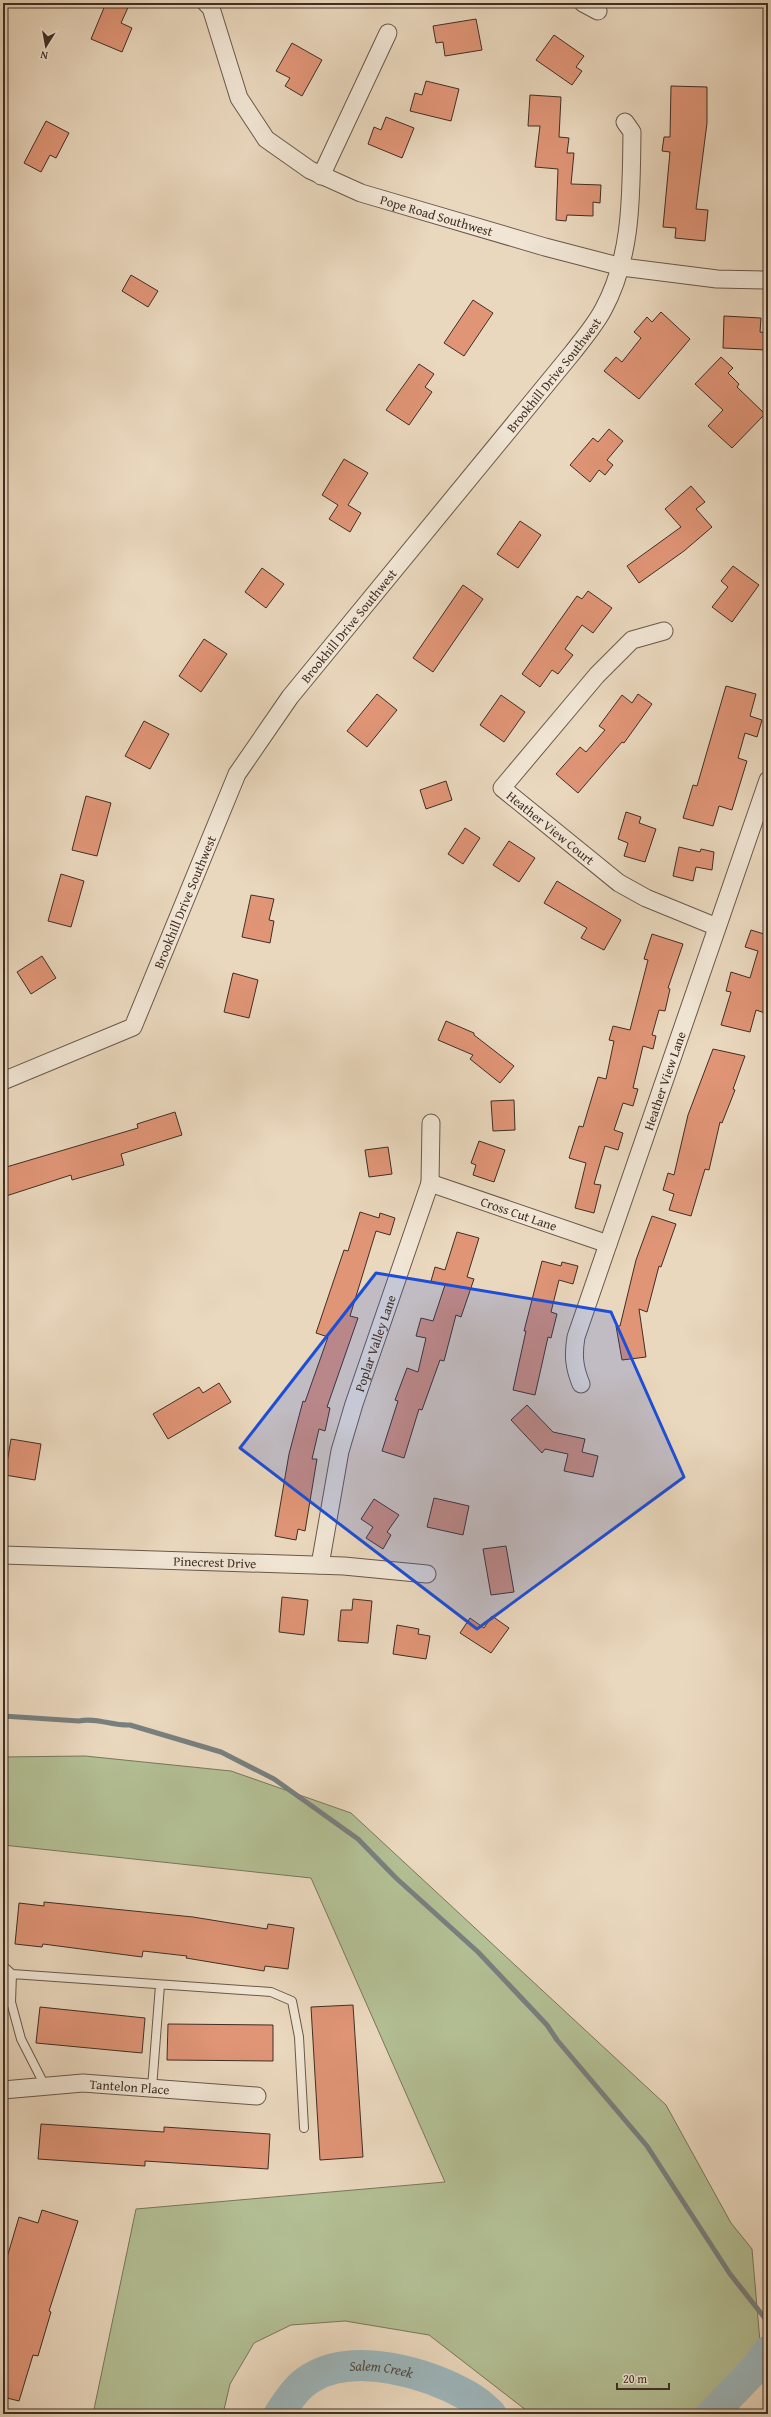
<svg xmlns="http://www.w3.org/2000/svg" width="771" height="2417" font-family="'Gentium Book Plus',serif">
	<rect width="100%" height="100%" fill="#ead8be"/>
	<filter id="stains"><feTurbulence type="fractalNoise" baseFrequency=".005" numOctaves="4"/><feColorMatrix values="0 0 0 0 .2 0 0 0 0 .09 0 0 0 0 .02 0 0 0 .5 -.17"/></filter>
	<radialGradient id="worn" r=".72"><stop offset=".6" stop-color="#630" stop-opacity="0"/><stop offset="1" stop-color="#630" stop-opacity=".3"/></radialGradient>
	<!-- green -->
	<path fill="#b3bf94" stroke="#7a765c" d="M85 1756 231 1771 351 1813 666 2105 731 2223 752 2249 760 2342 700 2408 687 2414H531L429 2335 345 2321 291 2325 254 2343 230 2384 223 2414H93L136 2209 445 2182 311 1878 3 1845V1757Z"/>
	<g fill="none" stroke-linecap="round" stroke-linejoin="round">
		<!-- stream -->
		<path stroke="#78807f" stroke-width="5" d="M3 1716 79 1721C95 1717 113 1726 130 1725L221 1752 274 1779 358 1839 396 1878 478 1952 547 2025 557 2040 647 2146 730 2274 768 2322"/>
		<!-- river -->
		<g stroke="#9db7bc" stroke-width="31">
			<path id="s1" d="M279 2414C288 2401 297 2386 311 2378 355 2351 428 2373 470 2397 478 2401 485 2408 491 2414"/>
			<path d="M712 2414 756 2368 768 2351"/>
		</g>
	</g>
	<!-- building -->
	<path fill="#e09577" stroke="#402e24" d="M106 3H130L121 23 132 28 122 52 91 39Z
		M476 19 482 50 445 56 443 42 436 43 433 26Z
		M554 35 584 56 576 67 582 71 572 85 536 60Z
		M292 43 322 60 302 96 285 86 290 78 276 71Z
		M426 81 459 89 451 121 410 111 415 93 422 95Z
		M671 86 707 87V123L696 209 708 210 705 241 675 238 676 228 663 227 670 152 662 151 664 137H670Z
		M530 95 561 97 559 137 569 138 567 153H574L571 184 601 185 600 203 593 202V216L567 215 566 221 556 220 558 169 535 167 540 126H528Z
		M386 117 414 128 402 158 368 144 374 127 381 130Z
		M46 121 69 133 56 158 50 155 41 172 24 163Z
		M131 275 158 291 148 307 122 291Z
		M473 300 493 313 464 356 444 343Z
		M661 312 690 339 639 399 604 371 616 357 622 362 641 338 634 332 647 317 652 322Z
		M724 316 761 318 760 332 767 333 766 350 723 348Z
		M721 357 733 368 728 373 739 384 737 387 765 414 732 448 708 426 723 410 695 384Z
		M419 364 434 374 425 387 432 392 409 425 386 410Z
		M609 429 623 441 607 460 613 465 605 475 599 470 590 482 570 465 593 438 598 442Z
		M344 459 368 473 348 505 361 513 350 532 329 519 338 505 322 495Z
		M691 486 705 502 696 509 712 527 684 551 639 583 627 566 681 527 665 509Z
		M520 521 541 535 518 568 497 554Z
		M733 566 759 585 732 622 712 607 728 587 721 581Z
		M262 568 284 584 266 608 245 592Z
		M463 585 483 599 433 672 413 658Z
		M588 591 612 608 593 633 582 625 565 649 573 655 558 674 552 670 540 687 522 674 577 596 582 599Z
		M204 639 227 654 201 692 179 676Z
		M726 686 756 694 750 716 762 720 757 737 745 733 738 758 747 761 732 810 719 806 713 826 683 818 693 785 697 786Z
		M377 694 397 710 367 747 347 731Z
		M638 694 652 704 624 743 622 742 578 793 556 774 580 747 586 752 605 730 599 726 622 695 632 703Z
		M501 695 525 712 504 742 480 725Z
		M144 721 169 734 150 769 125 756Z
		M446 781 452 800 426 809 420 790Z
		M86 796 111 803 97 856 72 850Z
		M626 812 641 817 639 823 656 829 645 862 624 856 628 843 618 839Z
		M465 828 480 838 463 864 448 854Z
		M509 841 535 858 519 882 493 865Z
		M679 847 700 852 701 849 714 852 712 870 696 867 693 881 673 876Z
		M61 874 84 881 71 927 48 921Z
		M557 881 621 920 604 950 581 938 587 928 544 903Z
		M251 895 274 899 269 920 274 921 270 943 242 937Z
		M751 930 764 934 765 930 768 931V1003L765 1013 756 1010 750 1032 721 1025 731 992 726 991 731 972 750 978 758 951 745 947Z
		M652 934 683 944 668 988 670 989 665 1011 659 1010 652 1035 656 1036 653 1049 643 1046 633 1088 638 1089 633 1106 623 1103 614 1130 623 1133 618 1150 605 1146 594 1184 601 1185 594 1213 575 1208 586 1163 569 1158 579 1126 583 1127 598 1077 606 1079 614 1041 609 1040 613 1026 630 1030 648 960 644 959Z
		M42 956 56 978 31 994 17 972Z
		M233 973 258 980 249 1018 224 1012Z
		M446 1021 474 1033V1035L514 1066 500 1083 470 1059 473 1055 438 1040Z
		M713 1049 745 1056 733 1089 735 1090 722 1123 720 1122 709 1170 705 1169 691 1216 669 1210 674 1194 663 1190 668 1173 674 1175 688 1115Z
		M514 1100 515 1130 493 1131 491 1101Z
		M175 1112 182 1135 121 1154 124 1165 72 1180 71 1175 3 1197V1168L138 1128 137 1124Z
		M479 1141 505 1150 494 1182 473 1175 476 1165 471 1163Z
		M388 1147 392 1174 369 1177 365 1150Z
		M360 1212 379 1218 380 1213 395 1218 390 1235 376 1231 350 1316 358 1318 327 1407 330 1408 325 1431 319 1429 312 1459H317L305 1531 298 1529 296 1540 275 1536 289 1454 303 1401 305 1402 328 1337 316 1333 344 1250 348 1251Z
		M652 1216 676 1224 661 1267 659 1266 647 1312 639 1309 646 1357 622 1360 616 1326H620L636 1260Z
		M457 1232 479 1238 467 1277 474 1279 461 1317 456 1315 444 1361 440 1360 422 1410 419 1409 404 1458 382 1451 398 1401 395 1400 407 1368 418 1372 426 1338 416 1336 421 1318 433 1321 445 1285 431 1281 435 1267 445 1270Z
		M542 1261 561 1266 562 1262 578 1266 573 1284 559 1280 551 1312 557 1314 551 1338 548 1337 535 1395 513 1390 526 1331H524Z
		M219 1383 231 1402 168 1439 153 1414 199 1387 203 1393Z
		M527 1405 553 1432 585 1439 582 1452 598 1456 593 1477 564 1471 568 1454 545 1449 542 1453 511 1420Z
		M11 1439 41 1444 35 1480 5 1475Z
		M434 1498 469 1506 463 1535 427 1527Z
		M374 1499 399 1515 387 1532 391 1535 383 1549 366 1538 373 1527 361 1519Z
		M506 1546 514 1592 491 1595 483 1549Z
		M282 1597 308 1600 304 1635 279 1632Z
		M353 1599 372 1601 368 1643 338 1641 341 1610H352Z
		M492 1616 509 1628 491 1653 460 1633 470 1618 484 1628Z
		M397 1625 419 1629 418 1634 430 1636 426 1659 393 1654Z
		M44 1902 193 1917 267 1929 268 1924 294 1928 288 1969 265 1966 264 1971 186 1958 187 1956 143 1951 142 1957 43 1944 42 1947 15 1944 19 1903 44 1906Z
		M353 2005 363 2157 320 2160 311 2007Z
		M40 2007 145 2018 142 2053 36 2043Z
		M168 2024 273 2025V2061L167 2060Z
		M41 2124 164 2132V2127L270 2134 268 2169 145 2161V2166L38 2159Z
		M42 2210 78 2221 49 2311 51 2312 38 2356 33 2355 19 2401 3 2397V2271L19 2217 38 2223Z"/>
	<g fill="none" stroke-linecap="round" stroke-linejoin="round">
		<!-- lane casing -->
		<g stroke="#6a584a" stroke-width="10">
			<path id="lane" d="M3 1966 12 1974 11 2002 21 2039 45 2086
				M12 1974 271 1992 292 2001 299 2037 304 2128
				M152 2088 160 1985"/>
		</g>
		<!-- street casing -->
		<g stroke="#6a584a" stroke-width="19">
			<g id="street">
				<path id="s2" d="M206 3 211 8 239 98 266 139 310 170 361 193 545 247 622 267 717 279 768 280"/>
				<path d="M583 3 598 11"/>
				<path d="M321 176 388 33"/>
				<path id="s3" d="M664 631 632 640 597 675 502 788 619 883 646 898 717 927"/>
				<path id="s4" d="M3 1081 133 1027 237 774 290 697 573 352C583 339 595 325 603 310 633 255 631 193 632 132L625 122"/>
				<path id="s5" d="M430 1183 608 1244"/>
				<path id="s6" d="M581 1384C574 1367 573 1355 576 1337L768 780"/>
				<path id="s7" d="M3 1555 344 1566 427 1574"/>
				<path id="s8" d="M320 1565 340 1451 354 1404 430 1183 431 1123"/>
				<path id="s9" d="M3 2090 83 2083 257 2096"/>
			</g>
		</g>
		<!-- lane -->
		<use href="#lane" stroke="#f1e6d5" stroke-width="8"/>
		<!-- street -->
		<use href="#street" stroke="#f1e6d5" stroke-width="17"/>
	</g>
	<!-- marked area -->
	<path fill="#1d4ed8" fill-opacity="0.2" stroke="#1d4ed8" stroke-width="3" stroke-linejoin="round" d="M376 1273 611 1312 684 1477 477 1629 240 1448Z"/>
	<g text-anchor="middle" stroke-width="3" stroke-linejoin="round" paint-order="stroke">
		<!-- street labels -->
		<g font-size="13" fill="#402e24" stroke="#f1e6d5">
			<text dy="5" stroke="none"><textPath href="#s2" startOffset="339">Pope Road Southwest</textPath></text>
			<text dy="5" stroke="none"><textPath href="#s4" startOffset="924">Brookhill Drive Southwest</textPath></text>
			<text dy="5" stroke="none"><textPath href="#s4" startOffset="600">Brookhill Drive Southwest</textPath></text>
			<text dy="5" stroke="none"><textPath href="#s3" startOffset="293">Heather View Court</textPath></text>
			<text dy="5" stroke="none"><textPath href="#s4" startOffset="276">Brookhill Drive Southwest</textPath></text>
			<text dy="5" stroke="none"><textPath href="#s6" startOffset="319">Heather View Lane</textPath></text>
			<text dy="5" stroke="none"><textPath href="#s5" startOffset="94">Cross Cut Lane</textPath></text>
			<text dy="5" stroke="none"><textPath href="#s8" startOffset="229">Poplar Valley Lane</textPath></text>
			<text dy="5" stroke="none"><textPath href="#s7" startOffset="212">Pinecrest Drive</textPath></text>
			<text dy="5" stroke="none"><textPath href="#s9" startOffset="127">Tantelon Place</textPath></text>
		</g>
		<!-- water labels -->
		<g font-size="14" font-style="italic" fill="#534942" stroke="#f1e6d5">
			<text dy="5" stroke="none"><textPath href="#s1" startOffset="121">Salem Creek</textPath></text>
		</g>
	</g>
	<!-- margin -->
	<rect width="771" height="2417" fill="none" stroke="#ead8be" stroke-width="16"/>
	<rect x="4" y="4" width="763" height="2409" fill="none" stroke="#402e24" stroke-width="2"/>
	<rect x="8" y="8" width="755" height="2401" fill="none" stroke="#402e24"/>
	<!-- north arrow -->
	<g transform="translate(46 46) rotate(191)" stroke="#f1e6d5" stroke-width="3" paint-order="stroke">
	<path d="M0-3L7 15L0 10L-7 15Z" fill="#402e24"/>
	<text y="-6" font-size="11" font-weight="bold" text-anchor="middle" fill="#402e24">N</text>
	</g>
	<!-- scale -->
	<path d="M617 2383v6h52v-6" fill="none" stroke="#402e24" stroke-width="2"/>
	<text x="623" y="2383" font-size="12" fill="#402e24" stroke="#f1e6d5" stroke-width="3" paint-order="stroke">20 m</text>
	<rect width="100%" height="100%" filter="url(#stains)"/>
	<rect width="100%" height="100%" fill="url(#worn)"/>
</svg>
